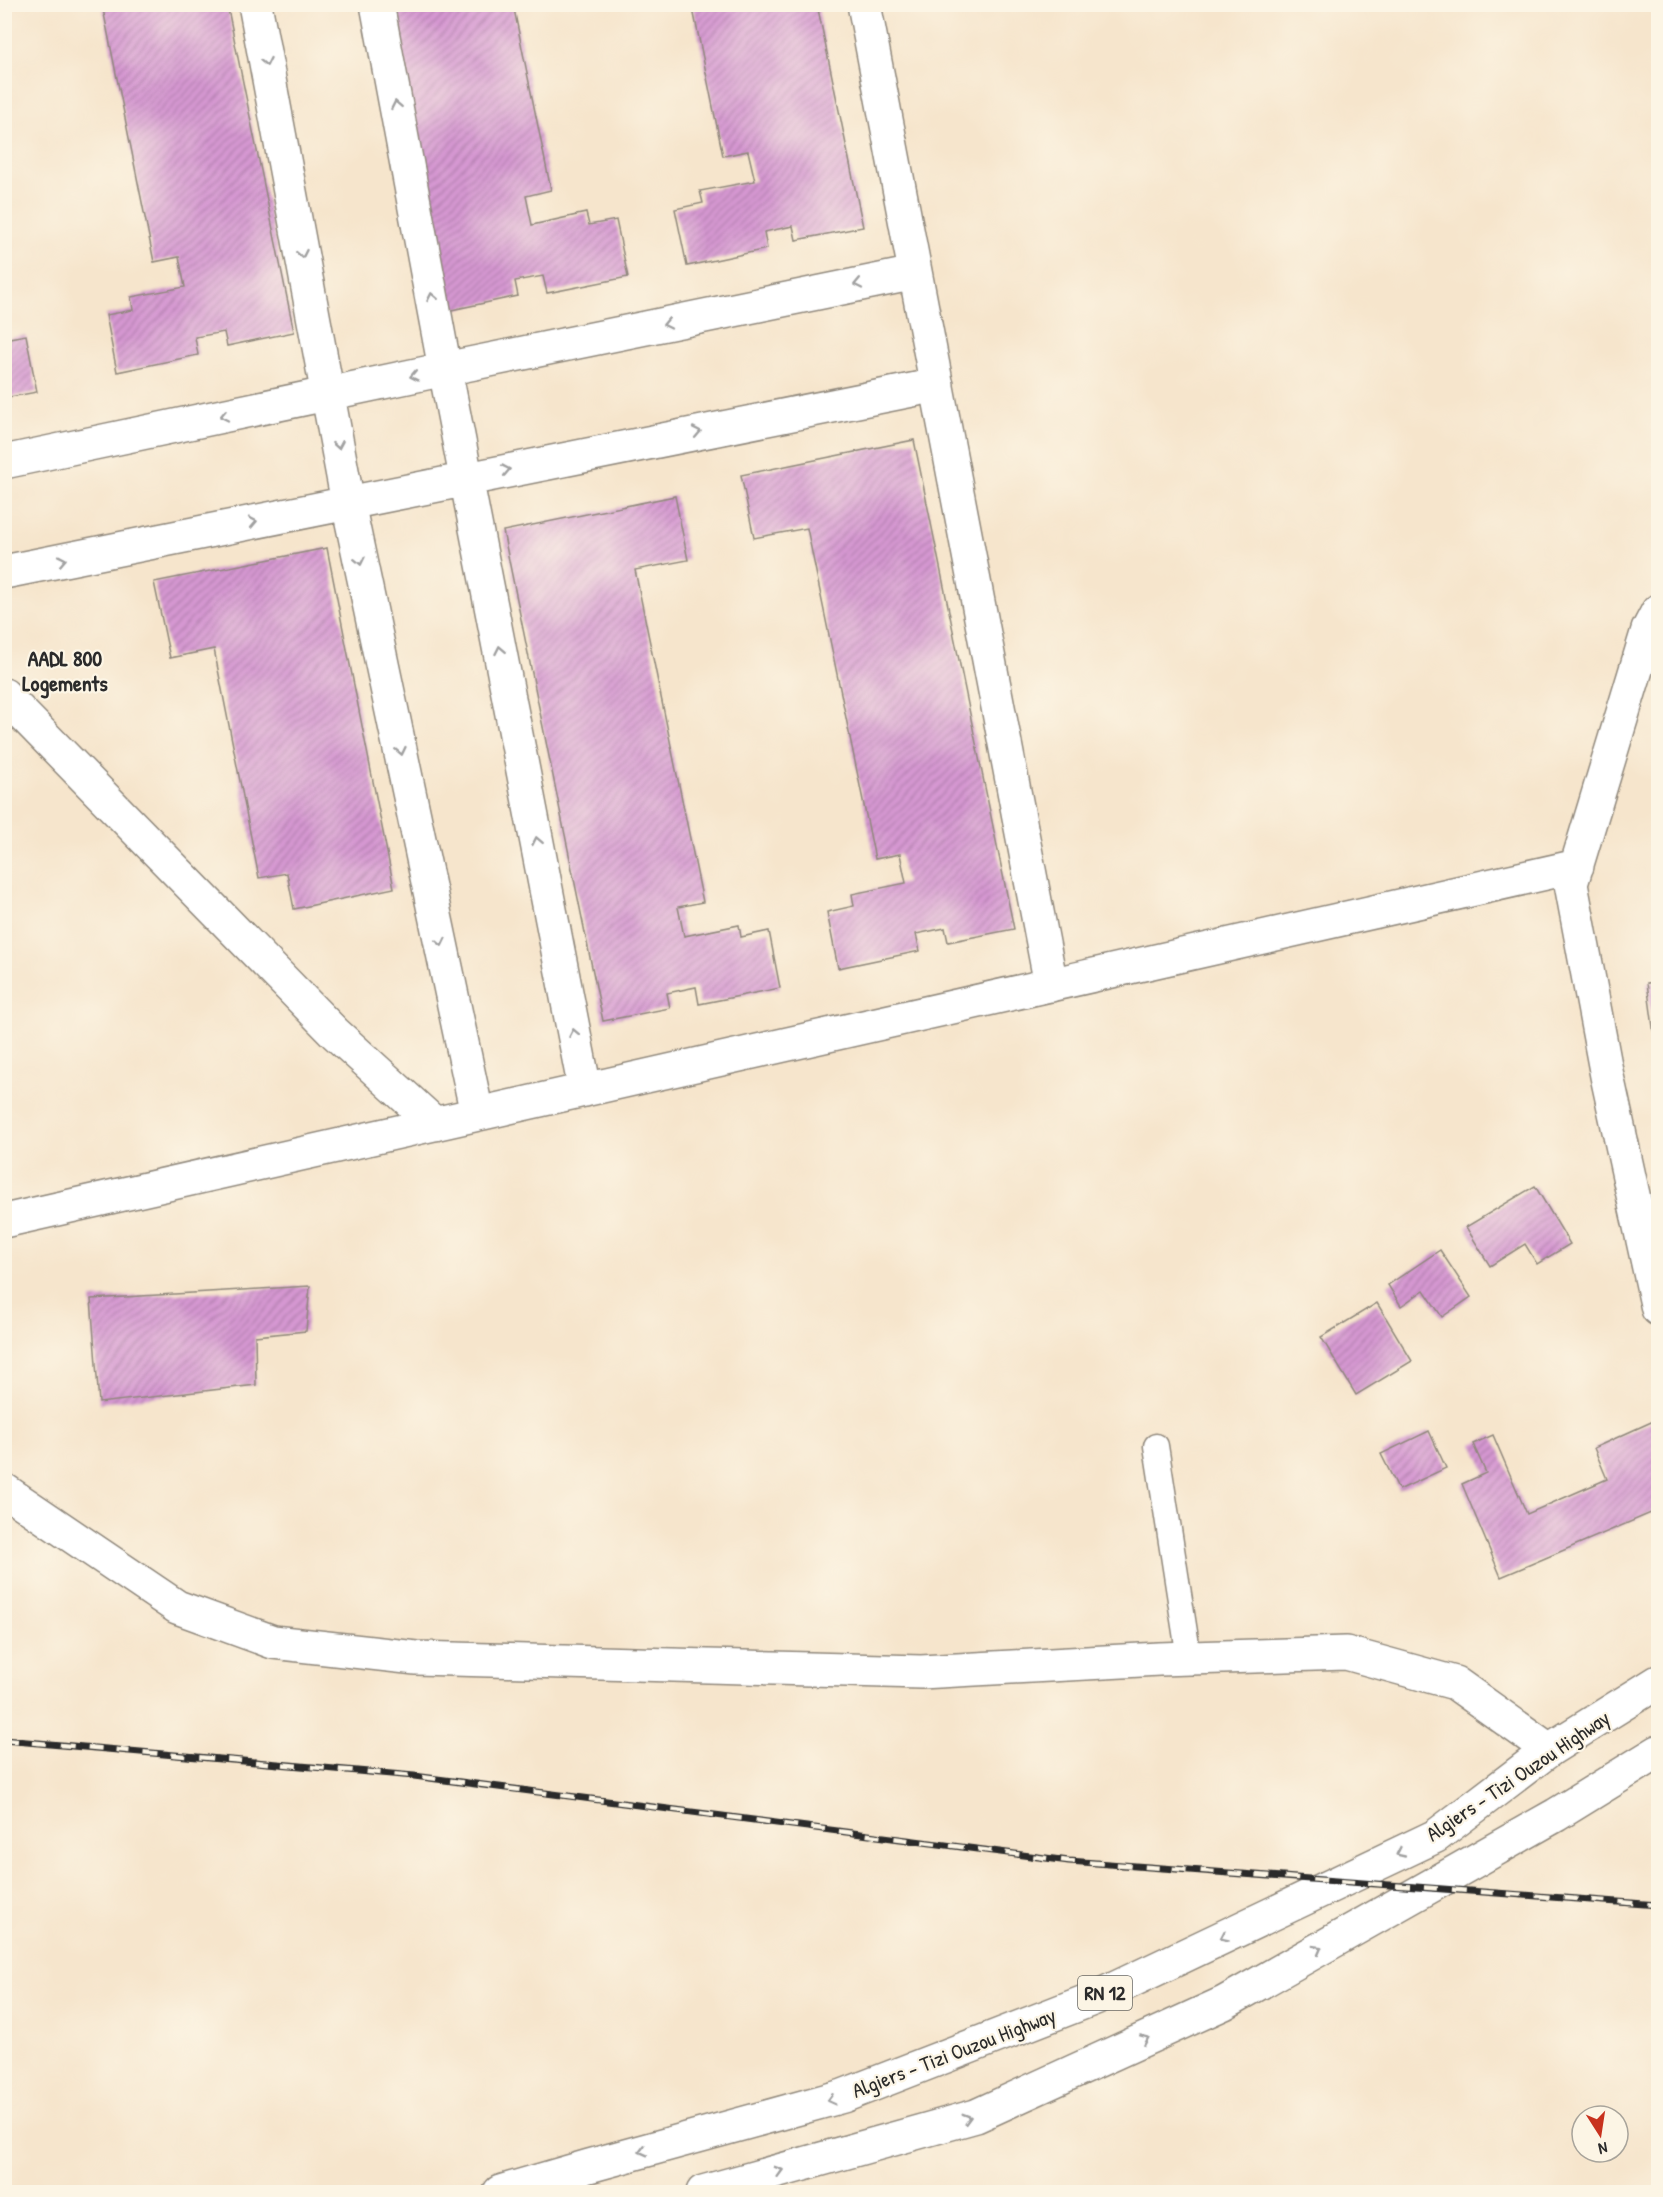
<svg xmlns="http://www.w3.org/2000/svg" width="1663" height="2197" font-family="'Patrick Hand',sans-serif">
	<defs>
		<pattern id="building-hatch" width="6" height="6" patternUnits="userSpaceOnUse" patternTransform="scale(1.5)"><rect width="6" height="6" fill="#d698d2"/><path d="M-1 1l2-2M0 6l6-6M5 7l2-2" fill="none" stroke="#ae7cab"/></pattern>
	</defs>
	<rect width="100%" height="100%" fill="#fcf5e5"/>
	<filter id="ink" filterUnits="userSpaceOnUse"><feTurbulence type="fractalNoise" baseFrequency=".0167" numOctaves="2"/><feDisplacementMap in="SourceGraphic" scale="12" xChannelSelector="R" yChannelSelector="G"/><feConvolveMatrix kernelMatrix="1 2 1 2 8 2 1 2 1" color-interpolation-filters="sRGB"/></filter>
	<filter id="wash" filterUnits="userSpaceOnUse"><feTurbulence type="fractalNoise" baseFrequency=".008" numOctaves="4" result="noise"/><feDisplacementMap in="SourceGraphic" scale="24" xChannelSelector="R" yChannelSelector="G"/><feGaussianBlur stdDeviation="1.35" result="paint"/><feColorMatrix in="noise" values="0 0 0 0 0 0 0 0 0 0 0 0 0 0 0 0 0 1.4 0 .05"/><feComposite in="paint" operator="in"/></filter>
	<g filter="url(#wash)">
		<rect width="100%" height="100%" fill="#f6e5cc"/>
		<g id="blocks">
			<!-- building -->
			<path fill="url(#building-hatch)" d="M102 4H227L294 332 227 346 224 332 195 337 198 355 117 372 106 315 133 310 131 297 185 287 179 257 154 262Z
				M388 4H513L551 190 526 196 532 225 586 213 589 225 616 220 628 277 547 293 543 276 515 281 518 296 451 310Z
				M692 4H817L863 227 796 240 793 226 764 232 767 249 687 266 675 209 703 203 700 191 755 181 748 151 723 156Z
				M26 335 37 392 4 398V339Z
				M914 440 1014 929 948 942 945 928 916 934 920 951 838 968 827 912 854 906 852 894 906 883 900 854 875 859 807 528 754 538 741 475Z
				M675 496 688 560 635 570 703 902 678 907 684 936 739 925 741 937 769 931 780 988 699 1004 696 987 667 993 670 1008 603 1021 503 531Z
				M327 548 394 888 294 909 287 873 259 878 214 649 170 658 154 582Z
				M1658 982V1041L1655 1042 1647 983Z
				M1535 1186 1570 1244 1537 1264 1525 1244 1490 1266 1466 1227Z
				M1440 1250 1471 1297 1442 1317 1424 1290 1401 1306 1388 1285Z
				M310 1286 306 1331 255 1336 256 1385 99 1403 91 1299Z
				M1377 1303 1412 1361 1356 1395 1321 1337Z
				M1658 1419V1510L1501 1577 1462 1484 1486 1473 1473 1444 1493 1435 1527 1514 1607 1479 1594 1448Z
				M1429 1431 1446 1468 1399 1490 1381 1454Z"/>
		</g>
	</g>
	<g filter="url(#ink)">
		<use href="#blocks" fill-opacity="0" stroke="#90887c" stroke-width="1.5"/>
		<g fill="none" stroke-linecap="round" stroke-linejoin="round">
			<!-- lane casing -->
			<g stroke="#90887c" stroke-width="27">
				<path id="lane" d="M1156 1446 1189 1658"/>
			</g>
			<!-- street casing -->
			<g stroke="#90887c" stroke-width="36">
				<path id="street" d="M255 4 348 503 477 1114
					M377 4 445 369 585 1090
					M864 4 1051 985
					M4 462 445 369 915 273
					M4 572 937 385
					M1658 611 1648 630 1571 884 1607 1076 1658 1309
					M4 695 335 1033 435 1124
					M4 1221 1577 866
					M4 1490 177 1607 273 1642 416 1658 921 1672 1159 1659 1346 1653 1455 1683 1549 1750"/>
			</g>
			<!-- highway casing -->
			<g stroke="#90887c" stroke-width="36">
				<path id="highway" d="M500 2192 589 2166 843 2096 1095 1998 1436 1836 1549 1750 1658 1682
					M703 2192 976 2116 1224 2003 1556 1815 1658 1752"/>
			</g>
			<!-- lane -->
			<use href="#lane" stroke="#fff" stroke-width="24"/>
			<!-- street -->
			<use href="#street" stroke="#fff" stroke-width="33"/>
			<!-- highway -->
			<use href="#highway" stroke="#fff" stroke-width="33"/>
			<!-- rail casing -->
			<g stroke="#2b2b2b" stroke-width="7">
				<path id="rail" d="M4 1740 414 1776 1069 1861 1658 1905"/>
			</g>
			<!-- rail -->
			<use href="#rail" stroke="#fcf5e5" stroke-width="4.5" stroke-dasharray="14" stroke-linecap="butt"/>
		</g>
		<!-- one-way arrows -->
		<defs><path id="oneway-chevron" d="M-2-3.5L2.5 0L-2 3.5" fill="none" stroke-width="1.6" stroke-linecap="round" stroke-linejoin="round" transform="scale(1.5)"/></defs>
		<g stroke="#a0a0a0">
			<use href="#oneway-chevron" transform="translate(266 62) rotate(79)"/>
			<use href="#oneway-chevron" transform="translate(396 105) rotate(-101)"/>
			<use href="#oneway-chevron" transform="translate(302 254) rotate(79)"/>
			<use href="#oneway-chevron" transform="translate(858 284) rotate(168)"/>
			<use href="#oneway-chevron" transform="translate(432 297) rotate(-101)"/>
			<use href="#oneway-chevron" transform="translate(667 324) rotate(168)"/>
			<use href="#oneway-chevron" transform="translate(414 376) rotate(168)"/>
			<use href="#oneway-chevron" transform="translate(224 416) rotate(168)"/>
			<use href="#oneway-chevron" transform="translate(697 432) rotate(-11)"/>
			<use href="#oneway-chevron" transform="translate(338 445) rotate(80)"/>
			<use href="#oneway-chevron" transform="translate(506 470) rotate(-11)"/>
			<use href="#oneway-chevron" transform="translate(253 522) rotate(-11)"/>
			<use href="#oneway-chevron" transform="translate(62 560) rotate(-11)"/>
			<use href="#oneway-chevron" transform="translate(360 561) rotate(78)"/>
			<use href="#oneway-chevron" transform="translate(500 650) rotate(-101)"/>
			<use href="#oneway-chevron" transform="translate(401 751) rotate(78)"/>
			<use href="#oneway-chevron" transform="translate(537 841) rotate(-101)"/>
			<use href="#oneway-chevron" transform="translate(441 942) rotate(78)"/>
			<use href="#oneway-chevron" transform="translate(574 1033) rotate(-101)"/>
			<use href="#oneway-chevron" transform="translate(1400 1853) rotate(155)"/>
			<use href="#oneway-chevron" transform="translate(1224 1937) rotate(155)"/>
			<use href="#oneway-chevron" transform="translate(1318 1949) rotate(-29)"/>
			<use href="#oneway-chevron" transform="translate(1145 2039) rotate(-24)"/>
			<use href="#oneway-chevron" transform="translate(831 2100) rotate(165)"/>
			<use href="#oneway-chevron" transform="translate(967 2118) rotate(-16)"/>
			<use href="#oneway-chevron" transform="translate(643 2151) rotate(165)"/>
			<use href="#oneway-chevron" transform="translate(779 2171) rotate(-16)"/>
		</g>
	</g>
	<g text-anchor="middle" stroke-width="4.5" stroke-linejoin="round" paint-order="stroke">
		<!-- shield labels -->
		<rect fill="#fcf5e5" stroke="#6a6863" stroke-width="1.5" x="1078" y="1976" width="54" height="34" rx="4.5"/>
		<g font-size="20" font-weight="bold" fill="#2b2b2b">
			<text x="1105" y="2000">RN 12</text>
		</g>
		<!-- street labels -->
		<g font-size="21" fill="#2b2b2b" stroke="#fcf5e5">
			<text transform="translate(1518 1776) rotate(-34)" y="7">Algiers - Tizi Ouzou Highway</text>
			<text transform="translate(954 2053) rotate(-21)" y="7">Algiers - Tizi Ouzou Highway</text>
		</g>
		<!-- neighbourhood labels -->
		<g font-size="22" font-weight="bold" fill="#2b2b2b" stroke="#fcf5e5">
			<text x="65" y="666">AADL 800<tspan x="65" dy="25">Logements</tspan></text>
		</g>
	</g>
	<!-- margin -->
	<rect width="1663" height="2197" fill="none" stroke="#fcf5e5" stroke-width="24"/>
	<!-- north arrow -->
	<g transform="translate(1600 2134) rotate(168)"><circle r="28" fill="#fcf5e5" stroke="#a8a49b" stroke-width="1.5"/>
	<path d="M0-4.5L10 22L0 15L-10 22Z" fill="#c8321e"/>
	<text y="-9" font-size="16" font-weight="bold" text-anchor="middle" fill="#2b2b2b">N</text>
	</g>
</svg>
